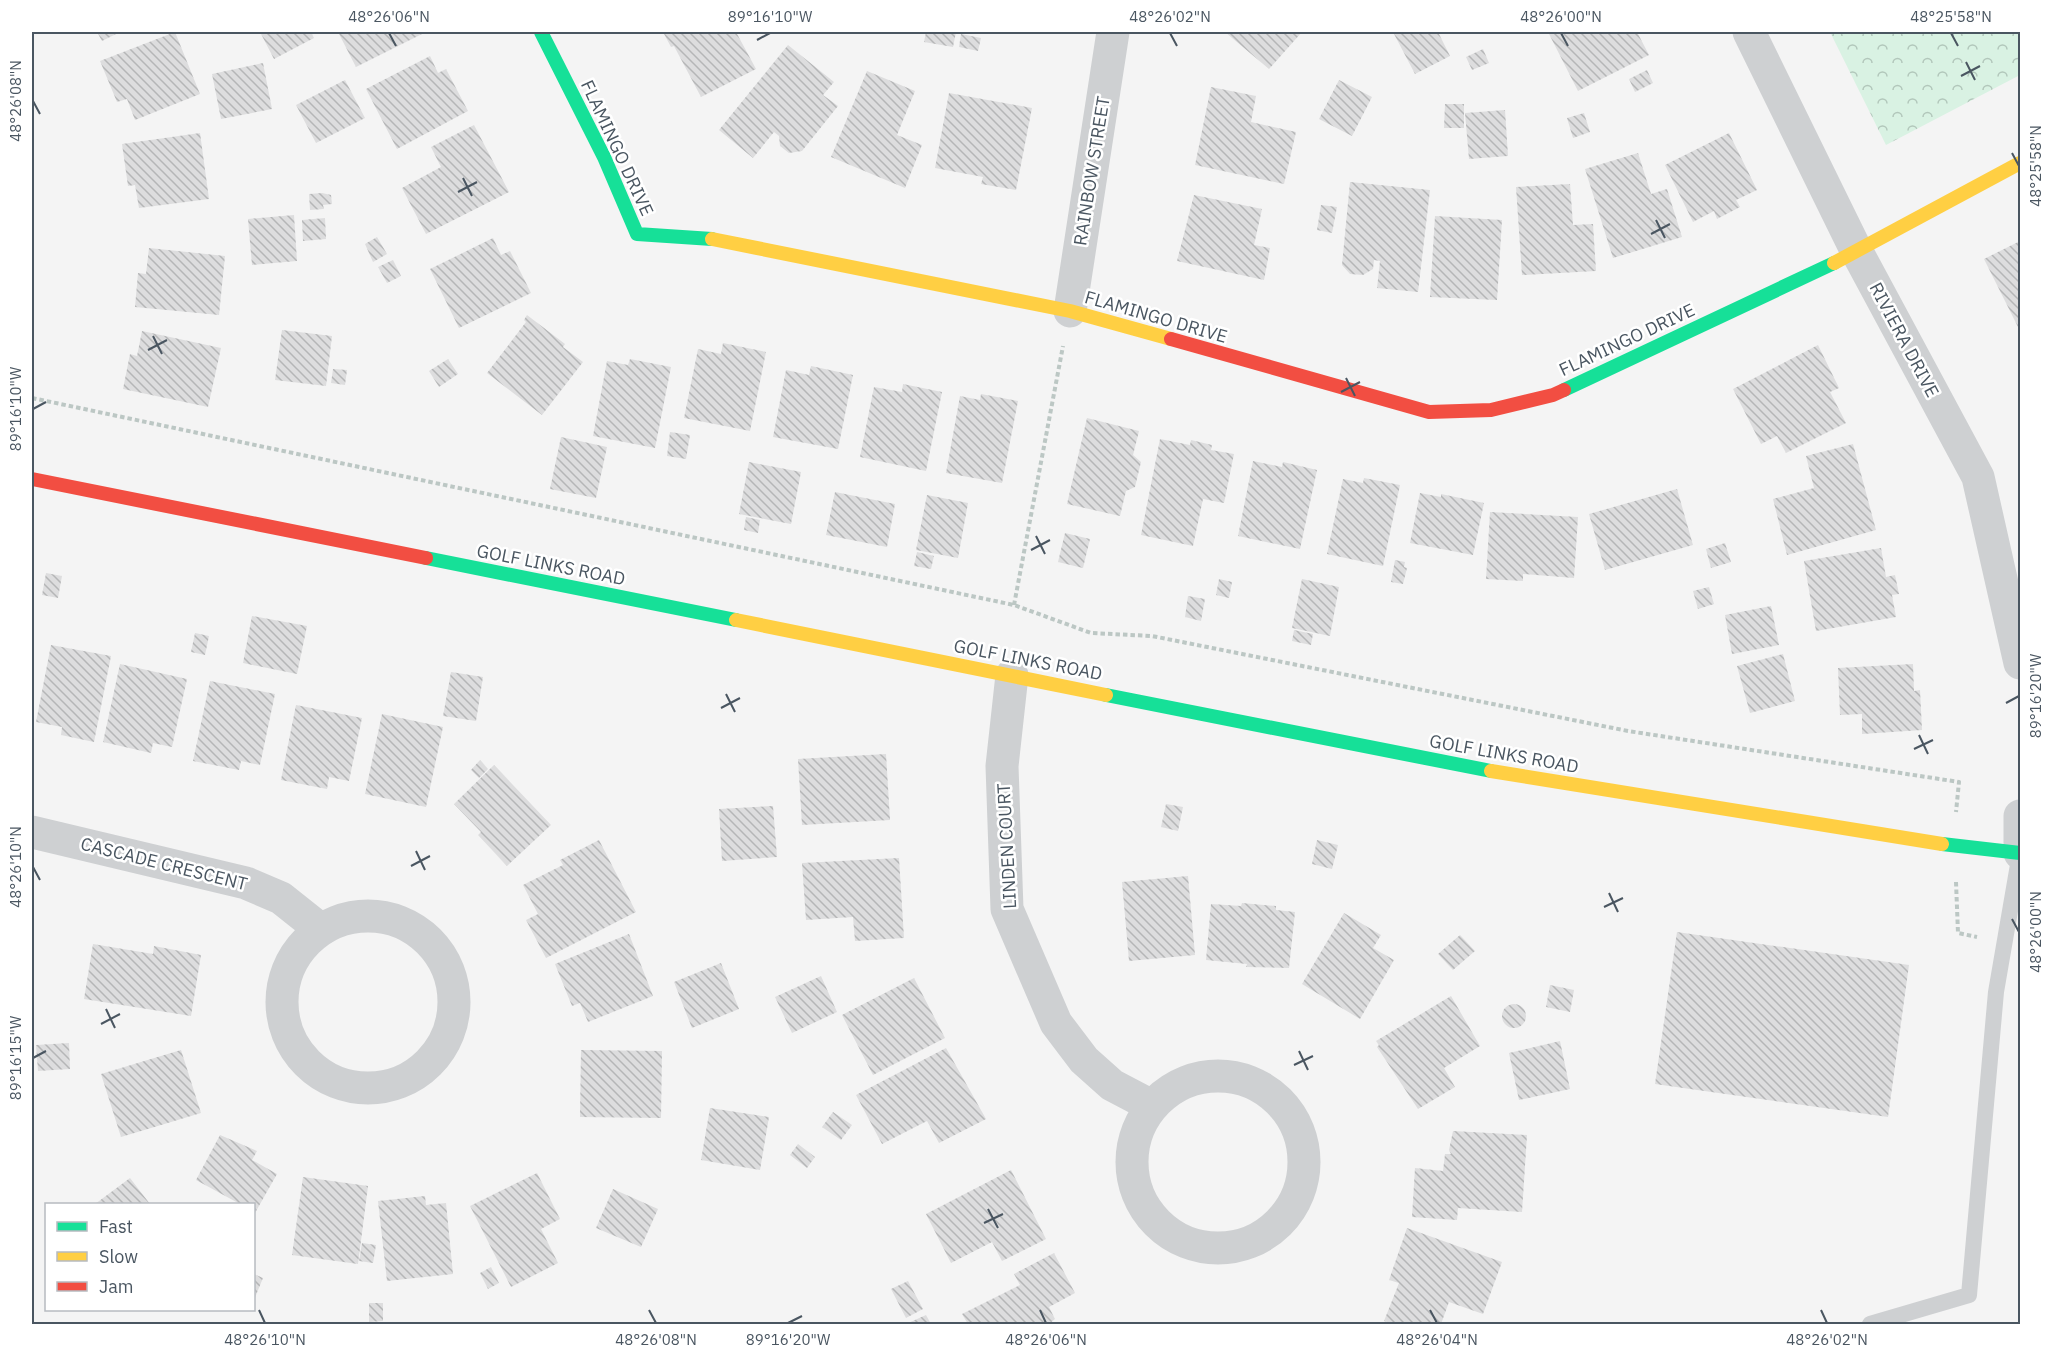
<svg xmlns="http://www.w3.org/2000/svg" width="2052" height="1356" font-family="'IBM Plex Sans',sans-serif">
	<defs>
		<pattern id="park-crowns" width="20" height="18" patternUnits="userSpaceOnUse" patternTransform="scale(1.5)"><rect width="20" height="18" fill="#d9f2e3"/><path d="M2 6a3 3 0 1 1 6 0M12 15a3 3 0 1 1 6 0" fill="none" stroke="#b2c7bb"/></pattern>
		<pattern id="building-back-hatch" width="6" height="6" patternUnits="userSpaceOnUse" patternTransform="scale(1.5)"><rect width="6" height="6" fill="#ddddde"/><path d="M-1 5l2 2M0 0l6 6M5-1l2 2" fill="none" stroke="#b5b6b7"/></pattern>
	</defs>
	<rect width="100%" height="100%" fill="#f4f4f4"/>
	<!-- park -->
	<path fill="url(#park-crowns)" d="M1830 32H2020V75L1886 145Z"/>
	<!-- building -->
	<path fill="url(#building-back-hatch)" d="M97 32H120L102 41Z
		M175 32 200 94 135 120 127 99 117 102 100 61Z
		M260 32H311L314 38 274 59Z
		M338 32H426L356 67Z
		M663 32H736L756 69 701 97 674 46 671 47Z
		M926 32H956L953 47 924 42Z
		M1225 32H1302L1269 69Z
		M1393 32H1438L1450 56 1415 74Z
		M1548 32H1637L1649 55 1578 91Z
		M961 34 981 38 978 51 959 47Z
		M788 45 834 82 823 95 838 106 802 151 789 153 780 146 779 136 774 132 753 158 719 130Z
		M1483 49 1489 63 1472 70 1466 57Z
		M430 56 438 73 446 69 468 111 397 149 366 89Z
		M263 63 272 109 221 119 212 74Z
		M1647 70 1653 83 1635 92 1629 79Z
		M867 71 915 91 897 135 922 145 905 188 831 157Z
		M345 80 365 118 316 143 296 105Z
		M1339 80 1372 97 1352 136 1319 119Z
		M1211 87 1256 96 1251 122 1296 132 1284 184 1195 165Z
		M949 93 1032 108 1016 190 981 184 983 177 935 168Z
		M1445 104H1464V128H1444Z
		M1505 110 1508 156 1469 159 1465 113Z
		M1584 113 1590 132 1573 138 1567 118Z
		M474 125 509 192 426 234 402 188 441 167 431 147Z
		M200 133 209 199 139 208 135 185 128 186 122 144Z
		M1729 133 1757 190 1736 200 1740 207 1717 219 1714 211 1693 222 1665 165Z
		M1638 153 1651 194 1667 189 1682 237 1613 258 1585 169Z
		M1350 182 1430 190 1418 292 1377 288 1380 261 1374 260 1373 269 1363 275 1350 274 1342 265Z
		M1570 184 1573 225 1593 224 1596 271 1522 275 1516 187Z
		M322 193 331 195 332 204 323 205 324 209 310 210 309 194Z
		M1194 195 1262 209 1254 245 1270 248 1264 280 1177 261Z
		M1321 205 1337 207 1332 233 1317 230Z
		M294 215 297 261 252 265 248 219Z
		M1435 216 1502 220 1497 300 1430 297Z
		M325 218 326 239 303 241 302 220Z
		M377 237 387 254 373 262 365 244Z
		M493 238 501 255 510 251 531 293 459 328 430 269Z
		M2020 241V331L1984 259Z
		M149 248 225 256 219 315 135 307 138 273 146 274Z
		M393 260 401 276 387 283 378 267Z
		M527 315 565 344 563 347 583 362 542 415 487 373 526 322 524 320Z
		M282 330 332 336 326 386 275 380Z
		M142 331 221 348 208 407 123 389 130 354 137 356Z
		M723 343 766 352 750 431 684 418 698 349 721 354Z
		M1818 345 1839 388 1830 392 1846 423 1786 453 1777 436 1761 444 1733 389Z
		M448 359 458 374 439 387 429 371Z
		M630 359 671 367 655 448 593 436 607 361 628 365Z
		M811 366 853 375 838 449 773 437 786 370 809 375Z
		M333 369 347 370 345 385 331 383Z
		M903 384 942 392 926 471 860 457 874 387 902 392Z
		M981 394 1018 401 1002 483 946 473 960 396 980 400Z
		M1087 418 1139 431 1133 455 1141 462 1135 487 1126 491 1120 516 1067 504Z
		M670 432 690 435 686 459 667 456Z
		M561 437 607 447 596 498 550 489Z
		M1160 439 1190 445 1191 440 1212 445 1211 450 1234 454 1224 503 1203 499 1193 546 1141 535Z
		M1853 444 1876 530 1787 555 1773 499 1814 488 1806 456Z
		M1253 461 1282 467 1283 462 1317 470 1300 549 1238 536Z
		M749 462 801 472 791 524 739 514Z
		M1364 478 1400 485 1383 566 1327 554 1343 479 1363 483Z
		M1677 489 1693 545 1605 570 1589 514Z
		M835 492 895 504 887 547 826 535Z
		M1420 493 1441 497V494L1484 503 1473 555 1410 543Z
		M927 495 968 503 958 558 916 550Z
		M1490 512 1578 517 1574 578 1523 574V581L1486 579Z
		M746 517 760 520 758 533 744 530Z
		M1065 533 1090 539 1083 568 1058 562Z
		M1725 543 1731 562 1711 568 1706 549Z
		M1881 548 1886 577 1895 575 1899 594 1892 595 1896 617 1816 631 1804 561Z
		M917 552 934 556 931 569 914 566Z
		M1395 560 1405 562 1404 567 1407 568 1403 584 1391 582Z
		M46 573 62 576 58 598 42 595Z
		M1219 579 1232 582 1229 598 1216 595Z
		M1302 579 1339 587 1330 636 1292 628Z
		M1709 587 1714 604 1698 609 1693 591Z
		M1188 596 1205 599 1201 621 1185 617Z
		M1771 606 1779 645 1732 654 1725 615Z
		M252 616 307 626 297 674 243 663Z
		M1294 630 1313 634 1311 645 1292 641Z
		M195 633 209 636 205 655 191 652Z
		M51 645 111 656 94 742 61 735 62 727 36 722Z
		M1783 654 1795 701 1750 713 1737 666Z
		M120 664 187 679 172 747 153 743 151 753 103 742Z
		M1913 664 1914 691 1920 690 1922 730 1862 734V714L1840 715 1838 668Z
		M451 672 483 677 476 721 443 716Z
		M210 681 275 694 260 765 241 761 239 770 193 761Z
		M296 705 362 718 349 781 329 777 327 789 281 780Z
		M382 714 443 727 426 807 365 794Z
		M886 754 890 820 802 825 798 759Z
		M480 760 488 769 479 778 471 770Z
		M494 765 551 825 507 866 478 835 481 832 454 804Z
		M1166 804 1183 807 1178 831 1161 827Z
		M773 806 777 857 722 861 719 809Z
		M599 840 636 912 546 958 526 920 538 914 523 885 563 865 560 860Z
		M1317 840 1338 845 1332 869 1312 864Z
		M899 858 904 938 855 941 853 917 806 920 802 863Z
		M1188 876 1195 955 1129 961 1122 882Z
		M1242 903 1276 906V910L1295 912 1289 968 1246 967 1247 964 1206 960 1211 904 1241 906Z
		M1344 913 1381 935 1373 948 1394 960 1360 1019 1302 984Z
		M1677 932 1909 965 1888 1117 1655 1084Z
		M629 934 653 996 588 1022 580 1003 572 1006 555 964Z
		M1460 935 1475 951 1453 970 1438 954Z
		M93 944 153 954 154 946 201 955 191 1016 84 999Z
		M721 963 739 1009 692 1028 674 982Z
		M821 976 837 1012 792 1033 775 997Z
		M914 978 945 1038 873 1075 842 1015Z
		M1550 985 1574 990 1570 1012 1546 1007Z
		M1451 996 1480 1046 1444 1068 1455 1087 1418 1109 1377 1047 1379 1045 1376 1041Z
		M1502 1016a12 12 0 1 1 24 0a12 12 0 1 1-24 0Z
		M1560 1041 1570 1089 1519 1100 1509 1053Z
		M69 1043 70 1069 38 1071 36 1045Z
		M946 1048 986 1119 939 1143 927 1121 882 1144 856 1095Z
		M181 1050 201 1113 121 1137 101 1074Z
		M581 1050 662 1051 661 1118 580 1117Z
		M710 1108 769 1117 760 1170 701 1160Z
		M833 1112 852 1125 841 1140 822 1127Z
		M1453 1131 1527 1135 1522 1212 1458 1208 1457 1220 1412 1217 1415 1168 1443 1171 1445 1154H1451L1449 1150Z
		M220 1135 257 1151 252 1160 277 1174 255 1213 254 1204H240L196 1180Z
		M798 1144 815 1157 807 1168 790 1155Z
		M1011 1170 1046 1239 1002 1261 992 1242 951 1263 926 1214Z
		M537 1173 560 1219 541 1229 558 1263 511 1287 470 1206Z
		M303 1177 368 1186 358 1264 292 1255Z
		M130 1178 150 1204H95Z
		M613 1189 658 1209 641 1247 596 1228Z
		M425 1196 426 1205 446 1203 453 1274 387 1281 378 1201Z
		M1407 1228 1502 1262 1483 1314 1449 1302 1441 1324H1393L1384 1321 1399 1283 1389 1280Z
		M362 1243 376 1245 373 1263 359 1261Z
		M1054 1253 1075 1293 1049 1307 1055 1319 1049 1324H968L962 1314 1020 1285 1014 1274Z
		M491 1267 499 1283 488 1289 480 1273Z
		M254 1274 263 1278 254 1300Z
		M908 1281 923 1309 906 1318 891 1289Z
		M369 1303H383V1321L369 1322Z
		M926 1315 931 1324H906Z"/>
	<g fill="none" stroke-linecap="round" stroke-linejoin="round">
		<!-- path -->
		<path stroke="#bcc7c4" stroke-width="4" stroke-dasharray="4.5 3" stroke-linecap="butt" d="M32 398 1014 605 1091 633 1152 636 1628 731 1959 782 1956 812
			M1014 605 1063 346
			M1956 882 1958 933 1977 937"/>
		<!-- lane -->
		<path stroke="#ced0d2" stroke-width="16" d="M1870 1324 1969 1295 1996 992 2020 853"/>
		<!-- street -->
		<path stroke="#ced0d2" stroke-width="33" d="M1749 32 1857 252 1978 477 2020 663
			M1070 311 1113 32
			M1012 675 1002 766 1007 909 1056 1023 1084 1060 1112 1085 1152 1106
			M32 832 246 883 281 898 320 929
			M2020 853V816
			M282 1002a86 86 0 1 1 172 0a86 86 0 1 1-172 0Z
			M1132 1162a86 86 0 1 1 172 0a86 86 0 1 1-172 0Z"/>
		<!-- fast -->
		<path stroke="#16e098" stroke-width="14" d="M541 32 604 157 637 234 712 239
			M1564 390 1834 263
			M426 558 736 620
			M1106 695 1491 771
			M1942 844 2020 853"/>
		<!-- slow -->
		<path stroke="#ffcf43" stroke-width="14" d="M712 239 1070 311 1171 339
			M1834 263 2020 163
			M736 620 1106 695
			M1491 771 1942 844"/>
		<!-- jam -->
		<path stroke="#f24e42" stroke-width="14" d="M1171 339 1429 412 1491 410 1553 395 1564 390
			M32 479 426 558"/>
	</g>
	<!-- ticks -->
	<path fill="none" stroke="#4a5661" stroke-width="2" d="M389 33 396 46M1170 33 1177 46M1561 33 1568 46M1951 33 1958 46M757 40 770 33M1966 62 1975 80M1961 76 1980 66M33 101 40 114M2012 153 2019 166M463 178 472 196M458 192 477 182M1656 220 1665 238M1651 234 1670 224M153 336 162 354M148 350 167 340M1346 378 1355 396M1341 392 1360 382M33 409 46 402M1036 536 1045 554M1031 550 1050 540M726 694 735 712M2006 703 2019 696M721 708 740 698M1919 735 1928 754M1914 749 1933 740M416 851 425 870M411 866 430 856M33 867 40 880M1609 893 1618 912M1604 907 1623 898M2012 919 2019 932M106 1009 115 1028M101 1024 120 1014M1299 1051 1308 1070M33 1058 46 1051M1294 1065 1313 1056M988 1209 998 1228M984 1223 1003 1214M259 1310 265 1323M649 1310 656 1323M1040 1310 1046 1323M1430 1310 1437 1323M1821 1310 1827 1323M788 1323 802 1316"/>
	<g text-anchor="middle" stroke-width="5" stroke-linejoin="round" paint-order="stroke">
		<!-- street labels -->
		<g font-size="18" fill="#4a5661" stroke="#fff">
			<text transform="translate(617 148) rotate(65)" y="6">FLAMINGO DRIVE</text>
			<text transform="translate(1092 171) rotate(-81)" y="6">RAINBOW STREET</text>
			<text transform="translate(1156 317) rotate(16)" y="6">FLAMINGO DRIVE</text>
			<text transform="translate(1627 340) rotate(-25)" y="6">FLAMINGO DRIVE</text>
			<text transform="translate(1904 340) rotate(62)" y="6">RIVIERA DRIVE</text>
			<text transform="translate(551 565) rotate(11)" y="6">GOLF LINKS ROAD</text>
			<text transform="translate(1028 660) rotate(11)" y="6">GOLF LINKS ROAD</text>
			<text transform="translate(1504 754) rotate(10)" y="6">GOLF LINKS ROAD</text>
			<text transform="translate(1007 846) rotate(-93)" y="6">LINDEN COURT</text>
			<text transform="translate(164 864) rotate(14)" y="6">CASCADE CRESCENT</text>
		</g>
	</g>
	<!-- border -->
	<rect width="2052" height="1356" fill="none" stroke="#ffffff" stroke-width="66"/>
	<!-- legend -->
	<rect x="45" y="1203" width="210" height="108" fill="#ffffff" stroke="#b7bbc0" stroke-width="1.5"/>
	<rect x="57" y="1222" width="30" height="9" fill="#16e098" stroke="#b7bbc0" stroke-width="1.5"/>
	<text x="99" y="1233" font-size="18" fill="#4a5661">Fast</text>
	<rect x="57" y="1252" width="30" height="9" fill="#ffcf43" stroke="#b7bbc0" stroke-width="1.5"/>
	<text x="99" y="1263" font-size="18" fill="#4a5661">Slow</text>
	<rect x="57" y="1282" width="30" height="9" fill="#f24e42" stroke="#b7bbc0" stroke-width="1.5"/>
	<text x="99" y="1293" font-size="18" fill="#4a5661">Jam</text>
	<rect x="33" y="33" width="1986" height="1290" fill="none" stroke="#4a5661" stroke-width="2"/>
	<g font-size="15" text-anchor="middle" fill="#4a5661">
		<text x="389" y="22">48°26'06"N</text>
		<text x="770" y="22">89°16'10"W</text>
		<text x="1170" y="22">48°26'02"N</text>
		<text x="1561" y="22">48°26'00"N</text>
		<text x="1951" y="22">48°25'58"N</text>
		<text transform="translate(16 101) rotate(-90)" y="5">48°26'08"N</text>
		<text transform="translate(2036 166) rotate(-90)" y="5">48°25'58"N</text>
		<text transform="translate(16 409) rotate(-90)" y="5">89°16'10"W</text>
		<text transform="translate(2036 696) rotate(-90)" y="5">89°16'20"W</text>
		<text transform="translate(16 867) rotate(-90)" y="5">48°26'10"N</text>
		<text transform="translate(2036 932) rotate(-90)" y="5">48°26'00"N</text>
		<text transform="translate(16 1058) rotate(-90)" y="5">89°16'15"W</text>
		<text x="265" y="1345">48°26'10"N</text>
		<text x="656" y="1345">48°26'08"N</text>
		<text x="788" y="1345">89°16'20"W</text>
		<text x="1046" y="1345">48°26'06"N</text>
		<text x="1437" y="1345">48°26'04"N</text>
		<text x="1827" y="1345">48°26'02"N</text>
	</g>
</svg>
